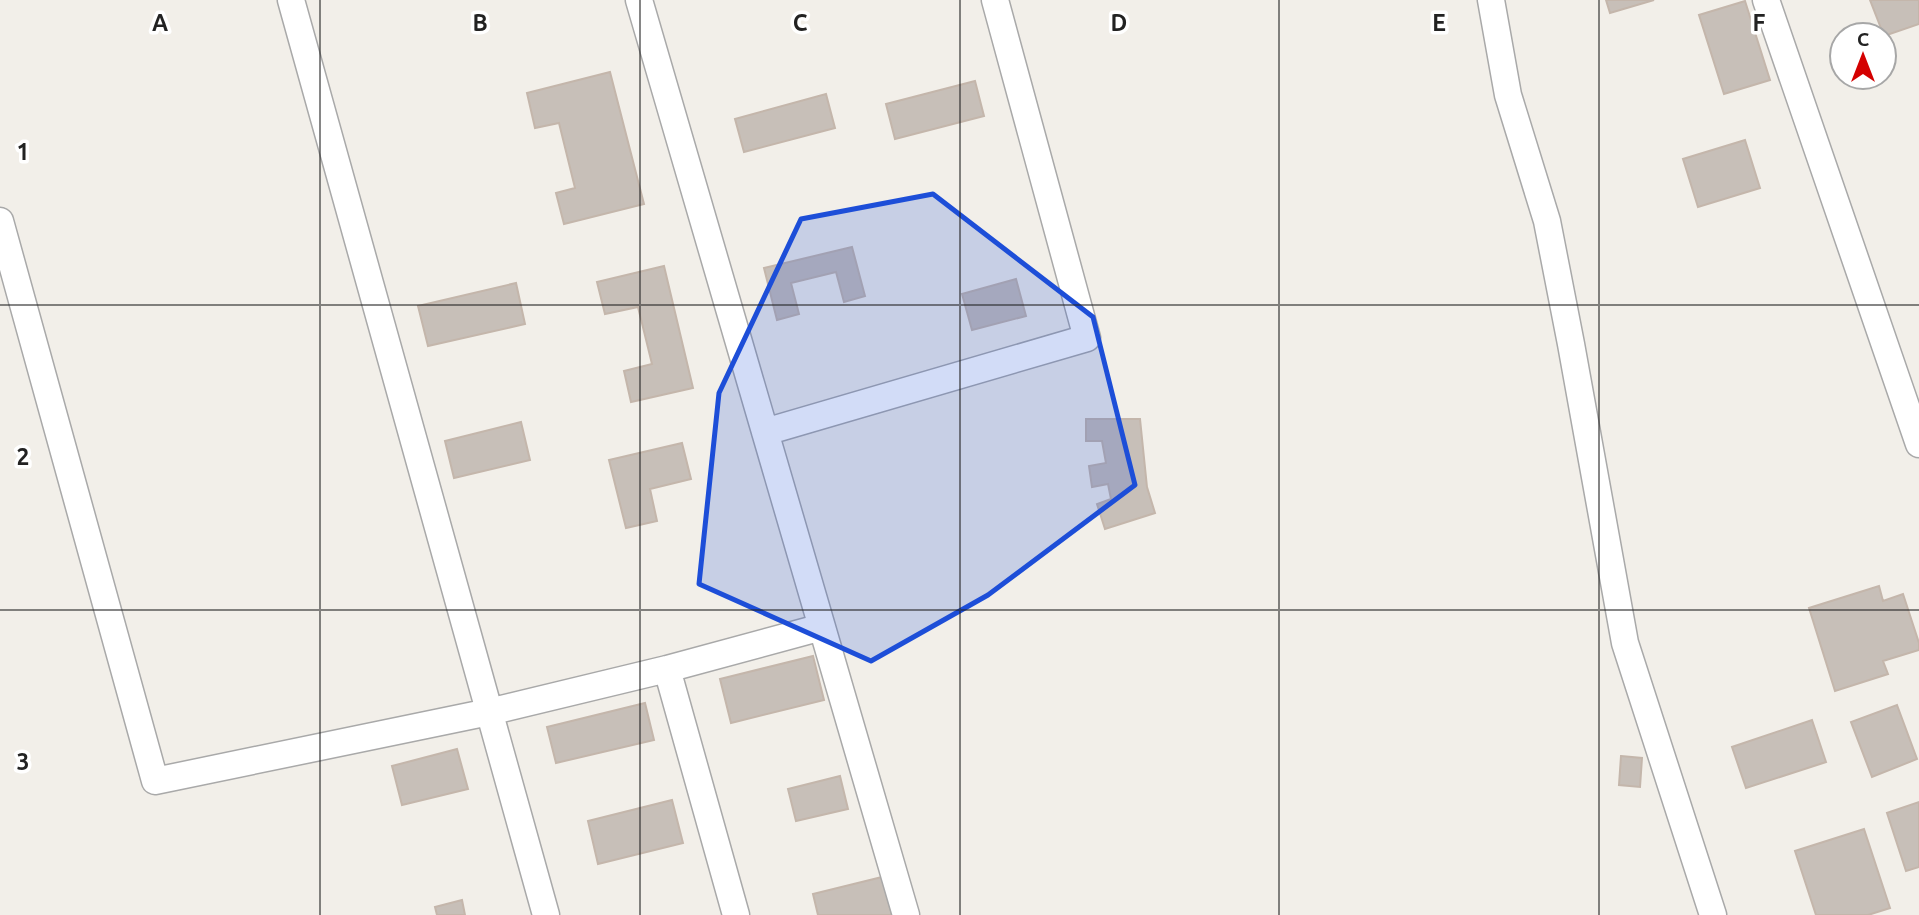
<svg xmlns="http://www.w3.org/2000/svg" width="1919" height="915" font-family="Ubuntu,sans-serif">
	<rect width="100%" height="100%" fill="#f2efe9"/>
	<!-- building -->
	<path fill="#c7bfb8" stroke="#c4b6ab" stroke-width="2" d="M1606 0H1654L1610 13Z
		M1870 0H1919V24L1884 36Z
		M1745 1 1770 80 1724 94 1699 15Z
		M610 72 644 204 564 224 556 193 575 188 559 123 535 128 527 93Z
		M975 81 984 116 895 139 886 104Z
		M826 94 835 128 744 152 735 119Z
		M1745 140 1760 188 1698 207 1683 159Z
		M852 247 865 296 844 302 836 272 791 283 799 314 777 320 764 268Z
		M664 266 693 388 631 402 624 371 652 364 638 307 605 314 597 282Z
		M1016 279 1026 316 972 330 962 294Z
		M516 283 525 324 428 346 418 306Z
		M1086 419H1140L1147 487 1155 513 1105 529 1097 504 1111 499 1108 484 1092 487 1089 466 1106 463 1102 441H1086Z
		M521 422 530 460 454 478 445 441Z
		M682 443 691 479 650 489 657 521 626 528 609 460Z
		M1879 586 1883 601 1903 594 1919 643V650L1883 661 1888 674 1835 691 1809 608Z
		M813 656 824 700 731 723 720 679Z
		M645 703 654 740 556 763 547 727Z
		M1897 705 1917 759 1872 777 1851 722Z
		M1812 720 1826 762 1746 788 1732 747Z
		M457 749 468 789 402 805 392 766Z
		M1621 756 1642 758 1640 787 1619 785Z
		M840 776 848 809 796 821 788 789Z
		M672 800 683 843 598 864 588 821Z
		M1919 802V867L1906 871 1887 813Z
		M1864 829 1890 908 1868 915H1816L1795 851Z
		M882 877 892 915H818L813 894Z
		M462 900 465 915H437L435 907Z"/>
	<g fill="none" stroke-linecap="round" stroke-linejoin="round">
		<!-- street casing -->
		<g stroke="#a9a9a9" stroke-width="29">
			<path id="street" d="M291 0 546 915
				M639 0 906 915
				M1491 0 1508 95 1547 221 1571 344 1625 643 1713 915
				M1766 0 1919 444
				M0 221 155 781 489 712 667 669 822 627
				M765 432 1087 338 995 0
				M667 669 736 915"/>
		</g>
		<!-- street -->
		<use href="#street" stroke="#fff" stroke-width="26"/>
	</g>
	<!-- marked area -->
	<path fill="#1d4ed8" fill-opacity="0.2" stroke="#1d4ed8" stroke-width="5" stroke-linejoin="round" d="M933 194 1093 317 1135 485 988 595 871 661 699 584 719 393 801 219Z"/>
	<!-- grid -->
	<path fill="none" stroke="#222" stroke-width="2" stroke-opacity="0.55" d="M320 0V915M640 0V915M960 0V915M1279 0V915M1599 0V915M0 305H1919M0 610H1919"/>
	<g font-size="23" text-anchor="middle" font-weight="bold" fill="#222" stroke="#fff" stroke-width="7" stroke-linejoin="round" paint-order="stroke">
		<text x="160" y="31">A</text>
		<text x="480" y="31">B</text>
		<text x="800" y="31">C</text>
		<text x="1119" y="31">D</text>
		<text x="1439" y="31">E</text>
		<text x="1759" y="31">F</text>
		<text x="23" y="160">1</text>
		<text x="23" y="465">2</text>
		<text x="23" y="770">3</text>
	</g>
	<!-- north arrow -->
	<g transform="translate(1863 56)"><circle r="33" fill="#ffffff" stroke="#a7a7a7" stroke-width="2"/>
	<path d="M0-5L12 26L0 18L-12 26Z" fill="#d40000"/>
	<text y="-10" font-size="19" font-weight="bold" text-anchor="middle" fill="#222222">С</text>
	</g>
</svg>
